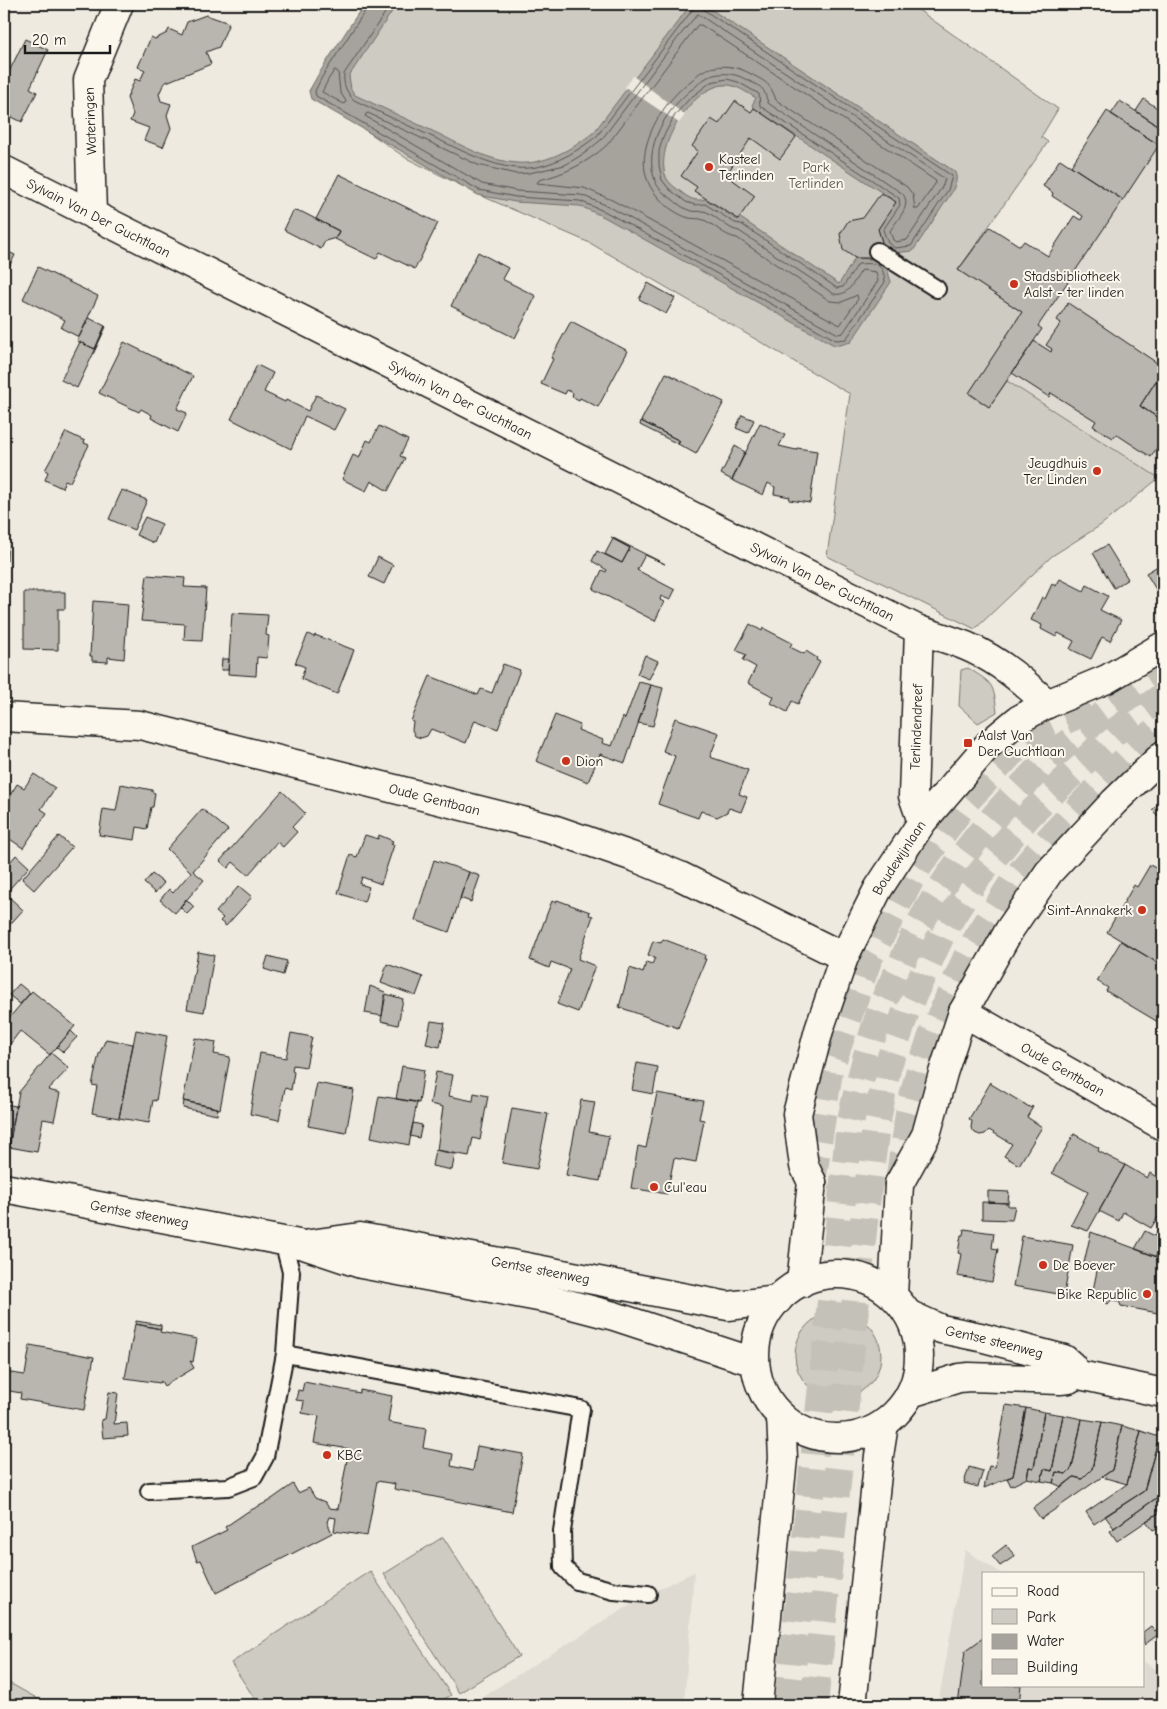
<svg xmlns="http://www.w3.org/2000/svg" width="1167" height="1709" font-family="'Comic Neue',sans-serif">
	<rect width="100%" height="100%" fill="#eeeadf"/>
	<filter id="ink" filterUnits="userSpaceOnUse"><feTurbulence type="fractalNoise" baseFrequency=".02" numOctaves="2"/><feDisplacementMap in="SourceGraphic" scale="10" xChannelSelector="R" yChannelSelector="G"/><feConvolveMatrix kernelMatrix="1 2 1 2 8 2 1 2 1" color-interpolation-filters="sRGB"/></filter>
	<g filter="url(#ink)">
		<!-- built -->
		<path fill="#dedad1" d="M1163 139V470L1159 478 1007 381 1042 329 1038 326Z
			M965 1550 1001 1573H983V1685H1143V1661L1155 1669 1163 1682V1705H938Z
			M694 1572 684 1705H469L648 1594Z"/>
		<!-- green -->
		<path fill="#ceccc2" stroke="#75746f" d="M366 4H910L1058 109 1041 137 1048 142 958 270 1022 312 969 394 989 407 1007 381 1159 478 1101 525 1052 556 975 629 827 556 850 394 590 243 484 197 406 158 309 91Z
			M968 668C993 684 993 682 997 712L978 723 959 706 961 670Z
			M795 1355a43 43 0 1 1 86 0a43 43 0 1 1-86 0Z
			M443 1537 519 1656 459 1693 384 1574Z
			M370 1571 451 1695 435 1705H259L231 1663Z
			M4 1680 49 1705H4Z"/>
		<!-- water -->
		<path fill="#a6a39d" stroke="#6f6d69" d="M364 4H397L349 76 351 89 355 95C383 108 411 121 439 134 463 146 489 161 517 163 545 165 572 149 594 132L691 4H703L954 171C959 178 955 185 952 192L913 251 893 253 881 245 882 242 878 229 896 202 754 108 752 105 756 98C747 93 738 86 728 85 695 82 651 148 667 179 670 184 676 188 681 192 689 198 695 202 705 199L738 220 739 217 839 284 855 258 871 259 874 255 886 265 891 282 851 342 840 345H834L604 217 580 206 515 202 478 195 311 99 309 91 318 75Z"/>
		<!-- pier -->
		<path fill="#eeeadf" d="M633 76 685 115 679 123 625 87Z"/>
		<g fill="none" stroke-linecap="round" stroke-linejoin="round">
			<!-- shore -->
			<path stroke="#535250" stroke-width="1" d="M368 4 367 8 322 77 315 91 316 96 479 190 516 197 580 201 606 212 836 340 846 339 885 282C883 262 876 263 858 264L843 287 837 288 741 224 735 223 705 204 695 205 686 202 669 189 662 180 659 165V151L663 137 675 115 689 99 711 82 727 79 738 82 759 94 760 106 899 198 900 205 883 230 888 243 895 248 911 246 948 190 952 176 704 10 701 4
				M391 4 344 74C343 84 346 92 354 100 381 113 409 126 437 139 463 151 488 165 516 168 546 171 575 153 597 136L693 9 694 4
				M698 14 945 179 942 187 907 240 896 242 893 240 890 231C897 219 912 207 903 194L768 103C763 86 763 88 747 80 735 73 723 72 710 76 705 78 699 83 695 87 667 107 641 148 656 183 659 190 666 195 672 199 678 204 684 209 691 211 695 212 699 211 703 211 713 212 726 229 739 231L834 294C849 297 854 280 862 270L876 272 878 281 843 333 838 334 608 206 581 195 517 191 482 184 365 116 366 114 368 113 478 165 516 174 529 173 565 165 585 153 602 139 677 39Z
				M698 25H701L724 40 936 181 935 184 918 209H915L913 195 907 187 776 100C770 83 766 82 751 74 737 66 723 64 707 69 701 71 696 76 692 80 660 103 624 161 658 197 665 206 678 215 689 218 694 219 699 218 704 220 715 225 724 236 737 238L830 301 842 302 857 295 858 299 840 325 612 200 584 188 537 183 539 180C565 174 587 163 607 145Z
				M335 70 338 72 340 92 346 101 344 104 322 92 328 80Z"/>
		</g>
		<!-- building -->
		<path fill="#b9b6af" stroke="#1c1c1c" d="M206 15 229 23 219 47 206 52 211 64 164 83 159 94 161 101 171 104 167 115 171 128 163 147 144 140 149 128 130 121 133 114 127 98 135 79 140 81 145 70 138 67 151 37 155 39 167 33 169 29 182 35 187 22Z
			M25 39 48 50 30 88 37 92 22 122 4 113V74L7 76Z
			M1144 99 1163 112V129L1136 111Z
			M735 101 751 112 754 108 796 137 780 159 751 138 726 175 755 196 738 219 694 191 697 187 681 176 698 151 692 146 711 119 719 124Z
			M1120 101 1163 129V139L1159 145 1111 114Z
			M1107 111 1159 145 1123 200 1071 166Z
			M1060 159 1123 200 1038 326 1042 329 989 407 969 393 1022 312 958 270 990 227 1020 246 1024 241 1048 256 1074 216 1081 220 1083 216 1052 196 1053 193 1043 186Z
			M339 174 438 223 415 269 380 252 376 259 335 239 339 231 316 219Z
			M881 193 896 202 878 229 882 242 872 258H855L843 250 840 234 848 221 863 218Z
			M293 211 302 212 339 231 336 238 325 241 321 249 284 230Z
			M4 250 15 255 4 277Z
			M478 252 508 268 502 279 536 296 515 338 451 306Z
			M38 267 98 296 79 337 61 328 65 320 23 299Z
			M648 283 675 298 666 314 639 299Z
			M1068 303 1163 367V370L1140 406 1163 421V438L1151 457 1116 434 1113 438 1093 426 1096 421 1051 393 1049 397 1012 373 1034 341 1051 352 1052 349 1046 345 1061 323 1057 320Z
			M89 318 105 326 95 349 77 341Z
			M571 321 628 351 598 407 580 398 579 400 573 397V398L572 397 573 393 567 390 565 394 541 384 553 359 551 358Z
			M105 326 106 327 77 388 61 380 80 342 95 349Z
			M124 342 193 376 177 409 187 413 178 432 151 418 152 415 141 409 139 412 99 393Z
			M257 365 273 373 264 392 285 402 286 400 308 411 316 395 345 409 334 430 305 416 291 449 231 419Z
			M1163 370V421L1140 406Z
			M666 373 724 402 696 454 678 444 680 441 641 421Z
			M742 415 754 420 748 433 736 428Z
			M641 421 680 441 678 444 640 425Z
			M760 423 785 435 779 446 796 450 797 448 817 451 810 503 789 500 790 497 774 494 775 487 768 483 763 495 732 480Z
			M379 426 408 440 400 456 405 458 388 491 371 481 366 491 342 479 353 455 359 458 367 440 371 442Z
			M66 432 85 441 84 443 89 445 70 482 65 480 62 488 45 480 48 472 45 470Z
			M735 446 745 452 732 480 721 474Z
			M122 490 147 500 134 530 109 519Z
			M4 516 8 517 7 561H4Z
			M145 517 162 524 154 543 136 535Z
			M611 537 665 564 645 555 637 570 675 590 670 600 661 596 660 600 664 602 655 621 593 589 602 570 606 572 607 570 592 561 597 551 622 563 630 548Z
			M613 539 630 548 622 563 605 554Z
			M1107 545 1128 579 1114 588 1093 553Z
			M378 557 393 565 384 584 369 577Z
			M1163 563V601L1146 573Z
			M147 575 185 578 184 587 206 588 202 641 184 640 185 624 141 621Z
			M1060 579 1084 591 1087 585 1108 596 1100 610 1121 620 1110 641 1102 637 1091 659 1070 649 1074 641 1058 633 1056 637 1041 629 1042 625 1031 620 1042 597 1045 599 1052 584 1056 586Z
			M24 592H65V609H58V650L24 649Z
			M93 601 128 604 124 659 108 657V662L92 661V656H90Z
			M232 613 268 615 266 635 269 636 267 658 257 657 256 676 228 674Z
			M750 624 762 631 763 628 792 643 790 647 804 654 806 651 817 658 816 660 820 662 798 704 792 701 787 712 771 703 774 697 748 683 756 667 743 660 746 655 736 650Z
			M308 634 314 637 315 635 354 650 337 694 301 679 305 667 295 663Z
			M645 655 658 661 649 679 637 674Z
			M222 659H229L228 670H221Z
			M503 664 520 670 498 729 475 720 466 743 431 729 427 736 421 738 415 736 412 730 413 722 411 721 430 676 478 695 481 689 492 693Z
			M639 682 651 685 625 763 600 754 588 782 536 761 555 715 580 725 578 730 603 740 602 743 612 746 623 717 625 719Z
			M651 685 663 688 653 726 638 723Z
			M675 718 719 733 710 757 748 770 739 794 747 797 741 812 729 808 727 812 717 817 701 811 698 818 658 804 675 756 663 751Z
			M34 774 55 788 41 809 47 813 23 848 4 835 5 812 4 805 17 784 24 788Z
			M121 784 152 790V792L155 793 153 807H151L147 829 137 827 135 840 99 835 103 809 116 811Z
			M282 791 305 813 292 827 297 832 283 847 277 842 248 875 233 862 228 868 220 861Z
			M1163 799V821L1152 810Z
			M202 809 228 830 193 871 204 880 175 913 160 900 169 889 173 893 191 872 167 849Z
			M365 835 378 839 379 835 393 841 391 844 394 845 381 884 362 877 360 884 369 887 364 902 338 893 350 855 357 857Z
			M59 836 72 847 34 890 22 879Z
			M16 855 29 867 4 895V869Z
			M434 860 469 872 449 932 415 920Z
			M1150 865 1163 872V966L1107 932 1134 885 1137 887Z
			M469 872 480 876 471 902 460 898Z
			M152 874 164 883 155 893 144 883Z
			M239 886 252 897 226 926 220 921 223 918 216 912Z
			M7 895 23 910 4 931V899Z
			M186 899 194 907 187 914 180 907Z
			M557 900 590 912 589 915 593 916 578 959 595 966 578 1012 557 1004 570 969 551 962 549 968 530 960 548 911 552 901 556 903Z
			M663 939 705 955 704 959H706L678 1028 619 1007 630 968 643 973 646 962 652 964 655 958 648 955 653 941 661 943Z
			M1121 941 1163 966V1025L1106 991 1108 988 1097 981Z
			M198 952 214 955 204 1012 187 1009Z
			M268 956 287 961 283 975 264 969Z
			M387 964 423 977 416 996 381 983Z
			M19 984 30 993 20 1004 9 995Z
			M370 986 385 992 382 1016 365 1013Z
			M32 991 75 1026 50 1055 20 1031 4 1052V1024Z
			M386 994 403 999 398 1025 381 1021Z
			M431 1021 445 1023 440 1047 426 1044Z
			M136 1030 167 1036 156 1101 153 1100 149 1123 119 1118Z
			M71 1031 77 1037 63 1052 57 1047Z
			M291 1033 312 1037 306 1067 293 1065 292 1071 294 1072 291 1090 285 1088 279 1120 250 1114 260 1053 286 1058Z
			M195 1038 216 1042 214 1054 230 1057 220 1109 183 1101Z
			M106 1039 133 1044 119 1118 92 1113 97 1086 92 1085 99 1054Z
			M51 1053 69 1068 48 1090 60 1093 54 1121 43 1119 37 1152 9 1147 19 1092Z
			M637 1063 658 1067 653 1094 632 1090Z
			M402 1066 424 1070 419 1103 396 1099Z
			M436 1072 453 1075 449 1096 473 1101 474 1093 488 1096 480 1140 473 1138 469 1156 437 1150 443 1107 430 1104Z
			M991 1082V1084L1031 1108 1032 1106 1033 1107 1027 1117 1042 1127 1019 1165 1004 1156 1012 1144 989 1130 985 1134 980 1135 975 1133 971 1128 972 1121 969 1119Z
			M317 1083 354 1090 346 1133 308 1126Z
			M657 1093 703 1101 699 1119 704 1120 696 1162 674 1158 667 1194 631 1188 638 1146 646 1148Z
			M379 1096 417 1102 409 1145 371 1137Z
			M581 1100 595 1102 589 1132 609 1136 600 1181 566 1175Z
			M184 1101 218 1108 217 1115 183 1108Z
			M4 1104 16 1106 9 1147 4 1146Z
			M512 1108 548 1114 537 1169 502 1163Z
			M413 1123 422 1125 419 1138 410 1136Z
			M1074 1134 1099 1148 1098 1151 1125 1165 1088 1231 1071 1225 1088 1192 1052 1173Z
			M435 1150 455 1154 452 1170 432 1166Z
			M1125 1165 1147 1178 1150 1173 1163 1181V1212L1160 1218 1158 1217 1151 1228 1123 1212 1119 1221 1099 1211Z
			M988 1191 1009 1192 1008 1203 988 1202Z
			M982 1202 1008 1203V1206H1015L1012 1220 982 1219Z
			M1160 1227 1163 1229 1162 1259 1135 1249 1145 1231 1155 1236Z
			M964 1229 994 1233 992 1248 998 1249 992 1282 957 1276 961 1254 958 1253 961 1235H963Z
			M1091 1232 1163 1259V1314L1121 1306 1119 1301 1111 1300 1108 1304 1106 1303 1105 1298 1097 1297 1094 1301 1091 1300 1098 1266 1084 1263Z
			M1022 1236 1073 1245 1064 1295 1013 1286Z
			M136 1321 161 1325V1329L136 1324Z
			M135 1324 161 1329 160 1332 197 1339 193 1362 190 1361 194 1368 164 1386 161 1381 160 1383 125 1378Z
			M30 1345 94 1357 84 1410 20 1399 21 1393 4 1390 5 1372 25 1375Z
			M304 1382 360 1393V1390L392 1396 388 1422 426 1429 423 1448 453 1454 451 1466 473 1471 477 1446 523 1454 512 1512 394 1489 395 1484 377 1481 367 1536 334 1531 336 1518 329 1517 327 1522 332 1533 216 1593 201 1560 197 1561 192 1547 227 1530 225 1527 247 1512 269 1501 293 1484 298 1493 309 1488 315 1498 325 1502 329 1508 338 1509 349 1449 314 1443 319 1416 302 1413 304 1401 296 1400 298 1390 302 1391Z
			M109 1392 118 1393 114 1424 127 1423 128 1436 103 1438 101 1420 105 1419Z
			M1006 1405 1026 1408 1013 1476 984 1488 989 1466 995 1467Z
			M1026 1408 1044 1412 1034 1468 1029 1467 1027 1478 1011 1486 1007 1478 1013 1476Z
			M1044 1412 1063 1415 1052 1471 1044 1469 1041 1481 1027 1478 1029 1467 1034 1468Z
			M1063 1415 1082 1419 1072 1468 1066 1474 1056 1472 1053 1483 1041 1481 1044 1469 1052 1471Z
			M1082 1419 1102 1422 1092 1469 1082 1479 1074 1477 1062 1487 1053 1483 1056 1472 1066 1474 1072 1468Z
			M1102 1422 1122 1426 1112 1470 1041 1519 1033 1508 1074 1477 1082 1479 1092 1469Z
			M1122 1426 1141 1431 1127 1484 1102 1477 1112 1470Z
			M1141 1431 1159 1437 1144 1491 1094 1524 1086 1512 1127 1484Z
			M1159 1437 1163 1438 1162 1494 1114 1528 1105 1516 1144 1491Z
			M969 1467 983 1471 978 1487 964 1483Z
			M1163 1491V1510L1117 1541 1110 1531 1162 1494Z
			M1163 1510V1525L1153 1530 1146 1521Z
			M1006 1545 1015 1556 1000 1566 992 1556Z
			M1163 1625V1631L1144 1645 1143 1632 1151 1626 1155 1631Z
			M983 1638V1685H1021L1019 1705H958L965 1651Z"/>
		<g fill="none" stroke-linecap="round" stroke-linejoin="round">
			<!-- highway-tunnel -->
			<path stroke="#c4c1b8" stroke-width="28" stroke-dasharray="28 14" stroke-linecap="butt" d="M812 1182 829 1071 868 960 915 871 967 800 1012 752 1051 727 1077 715 1102 709
				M899 1182 909 1114 919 1073 933 1033 970 950 1015 879 1050 838 1113 772 1163 723
				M788 1705 850 1124C859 1084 869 1043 883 1004 888 990 896 977 902 963 908 949 914 935 921 922 978 819 1063 735 1163 674
				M814 1705 865 1212 876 1126 887 1069 907 1008 944 929 975 880 1028 816 1116 731 1163 696"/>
			<!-- lane casing -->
			<g stroke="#1c1c1c" stroke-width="20">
				<path id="lane" d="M877 251 937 289
					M285 1354 581 1409 562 1531 563 1567 577 1581 614 1591 648 1594
					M149 1491 228 1487 254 1477 265 1457 285 1354 291 1272 283 1241"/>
			</g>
			<!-- street casing -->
			<g stroke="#1c1c1c" stroke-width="31">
				<g id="street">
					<path id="s1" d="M4 170 919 630C934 635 951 640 966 646 997 659 1024 681 1047 704"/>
					<path d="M92 214 88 80 119 4"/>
					<path d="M919 630 913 796 922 822"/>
					<path id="s2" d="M4 717 140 725 550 828 634 857 680 876 844 957"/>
					<path id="s3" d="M963 1012 1163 1126"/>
					<path id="s4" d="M812 1182 804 1166 797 1114 819 1030 844 957 878 889 922 822 988 745 1018 720 1047 704 1107 679 1163 646"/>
					<path d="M899 1184 926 1135 943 1073 963 1012 1010 929 1049 872 1114 802 1163 755"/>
				</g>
			</g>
			<!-- primary casing -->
			<g stroke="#1c1c1c" stroke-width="31">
				<g id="primary">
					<path id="s5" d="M4 1188 283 1241 304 1245 361 1264 549 1299 614 1316 754 1362"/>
					<path id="s6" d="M310 1244 360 1237 511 1264 728 1306 778 1300"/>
					<circle cx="837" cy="1356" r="82"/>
					<path id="s7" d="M908 1314 941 1329 980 1337 1064 1359 1072 1366 1075 1374"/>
					<path d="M1075 1374 1163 1393"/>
					<path d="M911 1393 959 1378 969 1377 1060 1380 1069 1379 1075 1374"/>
				</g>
			</g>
			<!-- highway casing -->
			<g stroke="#1c1c1c" stroke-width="31">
				<path id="highway" d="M801 1283 812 1182
					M893 1295 899 1184
					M758 1705 783 1458 781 1416
					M852 1705 879 1456 884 1424"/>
			</g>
			<!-- lane -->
			<use href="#lane" stroke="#fbf7ec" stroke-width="16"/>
			<!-- street -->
			<use href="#street" stroke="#fbf7ec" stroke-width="28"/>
			<!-- primary -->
			<use href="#primary" stroke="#fbf7ec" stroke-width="28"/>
			<!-- highway -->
			<use href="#highway" stroke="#fbf7ec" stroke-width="28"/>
		</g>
	</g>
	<!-- markers -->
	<g fill="#c8321e" stroke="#fbf7ec" stroke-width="2">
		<circle cx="709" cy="167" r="5"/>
		<circle cx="1014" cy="284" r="5"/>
		<circle cx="1097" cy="471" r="5"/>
		<rect x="963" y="738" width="10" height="10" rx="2.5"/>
		<circle cx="566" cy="761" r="5"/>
		<circle cx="1142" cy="910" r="5"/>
		<circle cx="654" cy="1187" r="5"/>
		<circle cx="1043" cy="1265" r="5"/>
		<circle cx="1147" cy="1294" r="5"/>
		<circle cx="327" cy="1455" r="5"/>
	</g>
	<g text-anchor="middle" stroke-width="4" stroke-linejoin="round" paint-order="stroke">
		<!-- street labels -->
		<g font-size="14" fill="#1c1c1c" stroke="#fbf7ec">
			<text transform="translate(90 121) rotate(-92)" y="5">Wateringen</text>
			<text dy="5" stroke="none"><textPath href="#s1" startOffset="106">Sylvain Van Der Guchtlaan</textPath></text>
			<text dy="5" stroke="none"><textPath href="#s1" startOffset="511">Sylvain Van Der Guchtlaan</textPath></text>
			<text dy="5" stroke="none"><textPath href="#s1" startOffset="916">Sylvain Van Der Guchtlaan</textPath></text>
			<text transform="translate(916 727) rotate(-88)" y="5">Terlindendreef</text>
			<text dy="5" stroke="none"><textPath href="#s2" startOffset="440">Oude Gentbaan</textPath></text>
			<text dy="5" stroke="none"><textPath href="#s4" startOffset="348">Boudewijnlaan</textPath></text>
			<text dy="5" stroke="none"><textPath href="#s3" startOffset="115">Oude Gentbaan</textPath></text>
			<text dy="5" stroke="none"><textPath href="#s5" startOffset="138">Gentse steenweg</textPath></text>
			<text dy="5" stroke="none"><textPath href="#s6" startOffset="234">Gentse steenweg</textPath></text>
			<text dy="5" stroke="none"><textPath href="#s7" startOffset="91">Gentse steenweg</textPath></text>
		</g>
		<!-- poi labels -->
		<g font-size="14" fill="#1c1c1c" stroke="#fbf7ec" text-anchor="start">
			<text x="719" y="164">Kasteel<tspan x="719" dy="16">Terlinden</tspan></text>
			<text x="1024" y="281">Stadsbibliotheek<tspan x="1024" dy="16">Aalst - ter linden</tspan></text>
			<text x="1087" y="468" text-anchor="end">Jeugdhuis<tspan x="1087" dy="16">Ter Linden</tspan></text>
			<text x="978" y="740">Aalst Van<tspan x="978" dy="16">Der Guchtlaan</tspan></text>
			<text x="576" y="766">Dion</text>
			<text x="1132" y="915" text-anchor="end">Sint-Annakerk</text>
			<text x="664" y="1192">Cul'eau</text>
			<text x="1053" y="1270">De Boever</text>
			<text x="1137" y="1299" text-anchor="end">Bike Republic</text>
			<text x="337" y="1460">KBC</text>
		</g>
		<!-- park labels -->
		<g font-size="14" fill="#51514e" stroke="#fbf7ec">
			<text x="816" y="172">Park<tspan x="816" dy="16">Terlinden</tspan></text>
		</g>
	</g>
	<!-- margin -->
	<rect width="1167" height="1709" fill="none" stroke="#fbf7ec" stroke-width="20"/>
	<rect x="10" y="10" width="1147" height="1689" fill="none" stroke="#1c1c1c" stroke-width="2" filter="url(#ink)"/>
	<!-- legend -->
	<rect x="982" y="1572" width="162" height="115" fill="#fbf7ec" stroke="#a29f99"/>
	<rect x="992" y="1588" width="25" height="8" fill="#fbf7ec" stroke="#a29f99"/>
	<text x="1027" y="1596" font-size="15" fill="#1c1c1c">Road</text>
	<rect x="992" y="1609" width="25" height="15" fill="#ceccc2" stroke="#a29f99"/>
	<text x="1027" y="1622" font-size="15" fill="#1c1c1c">Park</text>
	<rect x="992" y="1634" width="25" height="15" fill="#a6a39d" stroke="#a29f99"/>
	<text x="1027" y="1646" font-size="15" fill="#1c1c1c">Water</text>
	<rect x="992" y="1659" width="25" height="15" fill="#b9b6af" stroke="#a29f99"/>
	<text x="1027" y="1672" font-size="15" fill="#1c1c1c">Building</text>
	<!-- scale -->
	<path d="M25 45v8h85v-8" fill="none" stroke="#1c1c1c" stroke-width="2.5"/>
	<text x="32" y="45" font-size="15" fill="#1c1c1c" stroke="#fbf7ec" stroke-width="4" paint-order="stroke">20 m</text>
</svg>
